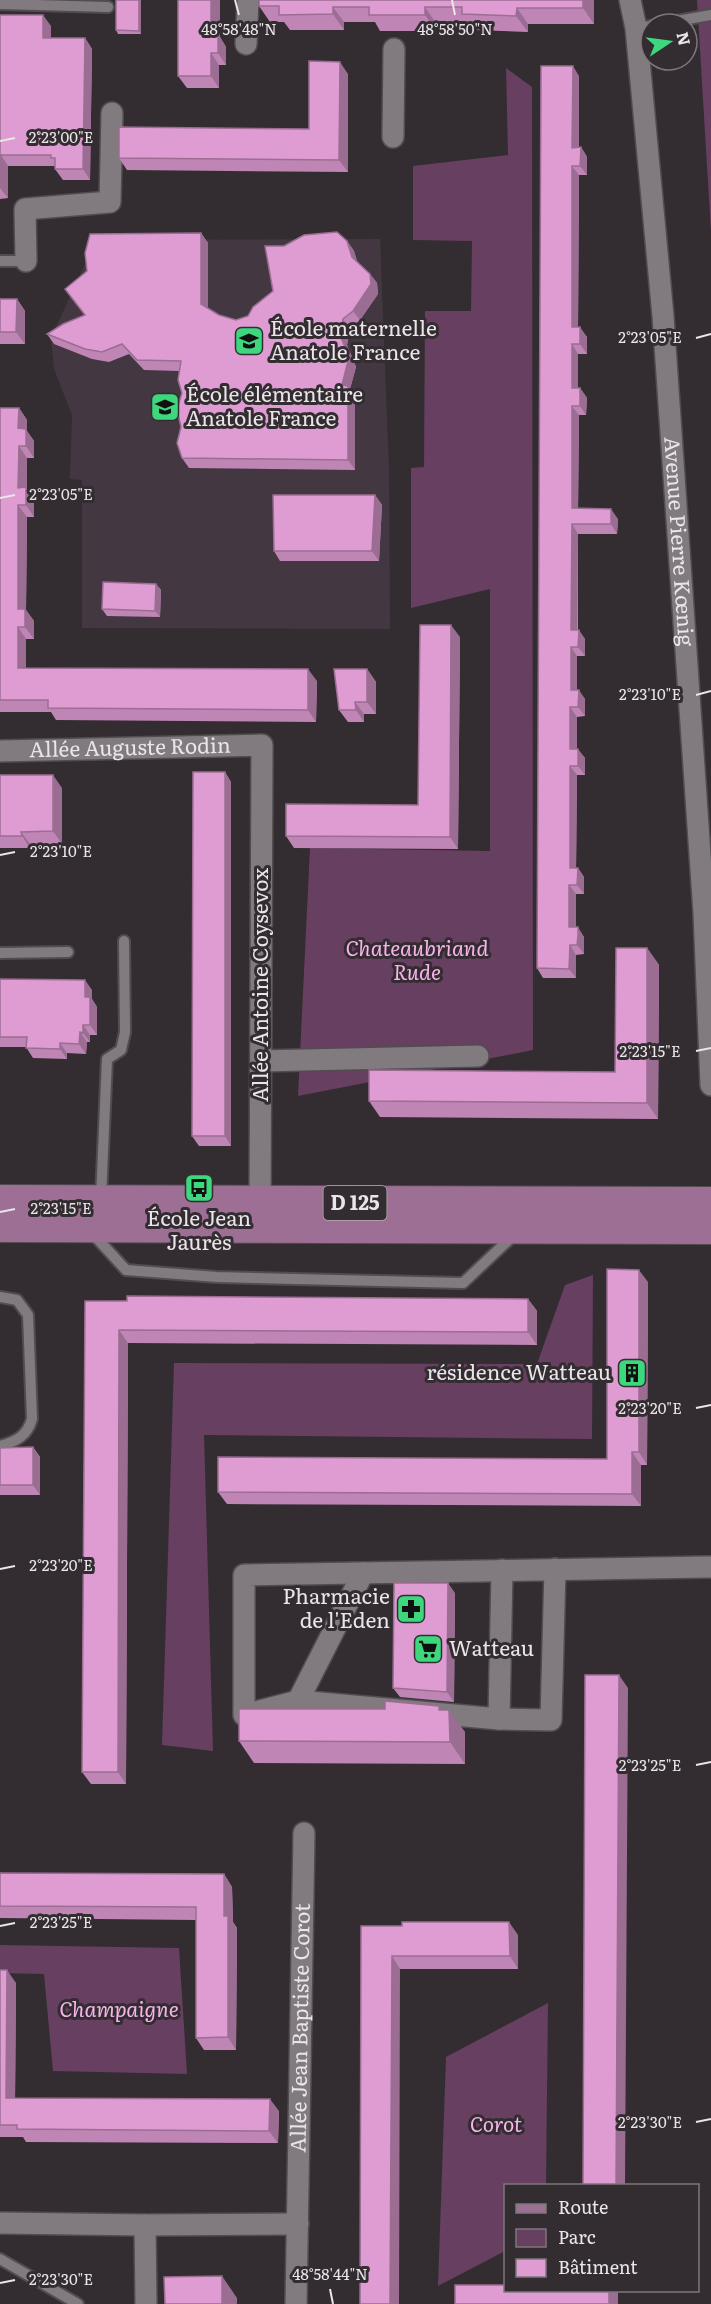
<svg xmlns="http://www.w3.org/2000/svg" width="711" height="2304" font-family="Literata,serif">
	<rect width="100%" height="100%" fill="#332d32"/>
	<!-- built -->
	<path fill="#433841" d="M380 239 389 472 390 629 82 628V480L70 479 72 415 54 369 51 338 96 240Z"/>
	<!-- green -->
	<path fill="#673f60" d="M697 0H711V232Z
		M506 68 532 87 533 1050 298 1096 310 848 490 851V589L411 608V468L424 467 425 311H471L472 241 413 240V166L508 155Z
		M593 1275 592 1439 204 1435 213 1751 162 1745 174 1363 537 1364 565 1285Z
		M0 1945 179 1948 187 2074 53 2071 44 1974 0 1973Z
		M548 2003 546 2185 506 2186 505 2251 438 2286 446 2057Z"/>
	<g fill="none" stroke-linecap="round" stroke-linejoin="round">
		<!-- lane casing -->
		<g stroke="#514c50" stroke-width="14">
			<path id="lane" d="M0 4 108 7
				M660 24 711 15
				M636 28 651 26
				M0 261H26
				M0 953 68 952
				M101 1198 107 1059 121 1050 125 1032 124 941
				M92 1233 126 1270 217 1277 463 1283 515 1234
				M0 1297 17 1300 28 1315 32 1419C27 1436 17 1441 0 1446
				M0 2259 78 2304"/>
		</g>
		<!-- street casing -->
		<g stroke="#514c50" stroke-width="24">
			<g id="street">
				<path id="s1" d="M630 0 636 28 663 316 704 913 711 1085"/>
				<path d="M246 44 248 0"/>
				<path d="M393 137 394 49"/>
				<path d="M26 261 25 209 110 202 112 113"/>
				<path id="s2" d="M0 751 262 745 260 1214"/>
				<path d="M261 1061 478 1056"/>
				<path d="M555 1569 551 1720 499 1719 298 1701 244 1715V1575C399 1572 555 1569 711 1567"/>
				<path d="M298 1701 363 1573"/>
				<path d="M499 1719 502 1570"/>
				<path d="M0 2223 145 2225 298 2224"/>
				<path d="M145 2225 146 2304"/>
				<path id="s3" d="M296 2304 304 1833"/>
			</g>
		</g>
		<!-- primary casing -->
		<g stroke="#514c50" stroke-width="34">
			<path id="primary" d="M0 1201 711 1203
				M0 1226 711 1228"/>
		</g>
		<!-- lane -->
		<use href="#lane" stroke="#817a7f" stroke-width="10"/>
		<!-- street -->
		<use href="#street" stroke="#817a7f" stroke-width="21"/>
		<!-- primary -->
		<use href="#primary" stroke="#9d6f95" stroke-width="32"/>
	</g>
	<!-- wall -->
	<path fill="#bf86b5" d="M141 0V34H118L116 30Z
		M178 0H227H220V37L226 47V65H219V88H187L178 76Z
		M594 0V24H528V32L473 30 468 23H436V31H380L375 22H344V30H290L284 22H270L259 6Z
		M0 15 51 26V38H85L92 49 90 180H63L55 169V166H8V198L0 199Z
		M541 66 579 76V147H581L587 157V175H579L578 327 587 337V354H578V388H580L587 398 586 415H579L578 508 618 519 617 534H578V630L585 639V656H577V690L585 699V716L577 717V749L585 758V775H577L576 868H578L584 877V894H576V927L584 937V954L576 955V978H543L537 968Z
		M348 74V172L127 170 119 158 309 129Z
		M201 233 208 243V308L219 315 236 320 248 316 273 291 284 246 347 241 354 251 357 262 370 274 377 283 378 294 360 320 350 329 347 345 356 367 350 389 355 396V470L189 468 182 458 181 427 182 393 179 371 144 370 129 354 109 362 92 359 54 344 47 334 85 316Z
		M0 298 1 299H17L25 311V344H0Z
		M0 408H19L27 420V431L34 441V458H27V489L34 499V517H27L26 610 34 621V639H26V668L317 681 316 722 56 720 51 712H0Z
		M375 495 382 505 379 561H280L274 551Z
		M156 584 161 590 160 617 107 616 102 609Z
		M460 637 458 849 294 848 286 836 418 805Z
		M367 669 376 682V714H364V722H348L339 710Z
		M225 772 231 782V1146H199L192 1136Z
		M0 775 62 788V844H30V848H0Z
		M647 948 659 965 658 1119 380 1117 369 1101 615 1072Z
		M0 979 92 990V999L97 1007V1035H90V1042H87L86 1054 67 1053V1059L33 1058 26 1047H0Z
		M648 1282 647 1465H641V1506L227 1504 218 1492 607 1459Z
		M528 1299 537 1311V1345L128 1343 126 1784H91L82 1772 85 1301Z
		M33 1447 40 1457V1495H0V1448Z
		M455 1593 454 1702 400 1697 393 1688Z
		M439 1706 441 1710 465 1732V1764L254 1763 239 1741 385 1709Z
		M0 1873 224 1874 232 1887 233 1922 237 1928 236 2050H204L196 2038V1920L0 1918Z
		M361 1926 518 1935V1969H400Z
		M0 1970 16 1983 15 2098 279 2111 278 2143 26 2142 23 2137H0Z"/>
	<!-- shaded-wall -->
	<path fill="#9b6d93" d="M139 0H141V34L139 31Z
		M211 0H220V37L226 47V65L218 53 211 34Z
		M583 0H594V24L583 8Z
		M333 7 344 22V30L333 14Z
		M425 7 436 23V31L425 15Z
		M517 8 528 24V32L516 16Z
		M43 15 51 26V49L43 38Z
		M85 38 92 49 90 180 83 169Z
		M211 53 219 65V88L211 76Z
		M340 62 348 74V172L339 160Z
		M573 66 579 76V157L572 148Z
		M581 147 587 157V175L580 166Z
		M1 155 8 166V198L0 188Z
		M572 166 579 175 578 336 572 327Z
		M201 233 208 243V314L201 304Z
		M347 241 354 251 359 267 352 257Z
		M370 274 377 283 378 294 360 320 353 311Z
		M17 299 25 311V344L16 332Z
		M343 319 350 329 347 345 356 367 350 389 355 396V470L348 460 342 385 340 335Z
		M580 327 587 337V354L580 344Z
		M572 344 578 354V398L572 388Z
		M580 388 587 398 586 415 580 406Z
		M572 406 579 415 578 517 572 508Z
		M19 408 27 420V431L34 441V458L26 446 18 428Z
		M19 446 27 458V489L34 499V517L26 505 18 488Z
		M375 495 382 505 379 561 372 551Z
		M18 505 27 517 26 610 34 621V639L25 627 18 609Z
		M611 509 618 519 617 534 611 524Z
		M572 524 578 534 577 639 571 630Z
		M156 584 161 590 160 617 155 611Z
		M451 625 460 637 458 849 450 837Z
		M18 627 26 639V680L18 668Z
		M579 630 585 639V656L578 647Z
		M571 647 577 656V699L571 690Z
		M308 669 317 681 316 722 308 710Z
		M367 669 376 682V714L367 702Z
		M579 690 585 699V716L578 707Z
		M355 702 364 714V722L356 710Z
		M570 707 577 717V758L570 749Z
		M578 749 585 758V775L578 766Z
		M570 766 577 775 576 877 570 868Z
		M225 772 231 782V1146L225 1136Z
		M53 775 62 788V844L53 831Z
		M21 832 30 844V848L22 836Z
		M578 868 584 877V894L577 885Z
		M569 885 576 894V937L569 927Z
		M578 927 584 937V954L577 945Z
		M570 945 576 955V978L569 969Z
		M647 948 659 965 658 1119 647 1103Z
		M85 980 92 990V999L97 1007V1035L90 1025 85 997Z
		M83 1025 90 1035V1042L83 1033Z
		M80 1032 87 1042 86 1054 79 1044Z
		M60 1043 67 1053V1059L60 1049Z
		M639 1270 648 1282 647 1465 639 1452Z
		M528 1299 537 1311V1345L528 1332Z
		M119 1330 128 1343 126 1784 118 1772Z
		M33 1447 40 1457V1495L33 1485Z
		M632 1452 641 1465V1506L632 1494Z
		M448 1583 455 1593 454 1702 447 1692Z
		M619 1675 628 1688 625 2186H616Z
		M439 1706 449 1721V1710L465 1732V1764L450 1742 439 1710Z
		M224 1874 232 1887 233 1922 237 1928 236 2050 228 2037 224 1916Z
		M509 1922 518 1935V1969L510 1956Z
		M392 1956 400 1969 399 2304H390Z
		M7 1970 16 1983 15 2110 6 2098Z
		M270 2099 279 2111 278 2143 269 2131Z
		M222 2276 237 2298V2304H222Z
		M609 2290H618V2304H609Z"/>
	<!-- building -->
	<path fill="#de9cd2" stroke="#9b6d93" stroke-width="1.5" d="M116 0H139V31L116 30Z
		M178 0H211V34H218V53H211V76H178Z
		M259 0H583V8H517L516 16 462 14V7H425V15H369V7H333V14L279 15V6H259Z
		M0 15H43V38H85L83 169H55V158H51V155H1L0 188Z
		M309 61 340 62 339 160 119 158V127L309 129Z
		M541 66H573L572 148 581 147 580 166H572V327H580V344H572V388H580V406H572V508L611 509V524H572L571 630H579L578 647H571V690H579L578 707H570V749H578V766H570V868H578L577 885H569V927H578V936L577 945H570L569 969 537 968Z
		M337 232 347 241 352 257 370 274 371 284 353 311 343 319 340 335 349 357 342 385 348 386V460L182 458 177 443 181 427 177 409 182 393 178 380 181 361 137 360 122 344 102 352 85 349 47 334 63 324 85 315 65 289 87 271 85 253 90 234 201 233V304L219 315 236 320 248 316 253 307 273 291 265 246H284L304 235Z
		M0 299H17L16 332H0Z
		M0 408H19L18 428 26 429V446H19L18 488 26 487V505H18V609H25V627H18V668L308 669V710L48 708V700H0Z
		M273 495H375L372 551H274Z
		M103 582 156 584 155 611 102 609Z
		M420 625H451L450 837 286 836V804L418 805Z
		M334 669H367V702H355L356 710H339Z
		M193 772H225V1136H192Z
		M0 775H53V831L21 832 22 836H0Z
		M616 948H647V1103L369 1101V1070L615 1072Z
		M0 979 85 980V997H90V1025H83V1033L80 1032 79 1044 60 1043V1049L26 1048 27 1037H0Z
		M607 1269 639 1270V1452H632V1494L218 1492V1457L607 1459Z
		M127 1296 528 1299V1332L119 1330 118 1772H82L85 1301H127Z
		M33 1447V1485H0V1448Z
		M394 1583H448L447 1692 393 1688Z
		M585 1675H619L616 2186H583Z
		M385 1701 439 1706V1710H449L450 1742 239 1741V1709H385Z
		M0 1873 224 1874V1916H228V2037L196 2038V1907L0 1906Z
		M402 1922H509L510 1956H392L390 2304H360L361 1926H402Z
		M0 1970H7L6 2098 270 2099 269 2131 17 2129V2125H0Z
		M222 2276V2304H165L164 2277Z
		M455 2285H506V2290H609V2304H455Z"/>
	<!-- ticks -->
	<path fill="none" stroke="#e9e5e8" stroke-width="2" d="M235 0 239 15M452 0 455 15M0 141 15 138M696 338 711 334M0 498 15 495M696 695 711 691M0 855 15 852M696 1051 711 1048M0 1212 15 1209M696 1408 711 1405M0 1569 15 1566M696 1765 711 1762M0 1926 15 1923M696 2122 711 2119M0 2283 15 2280M330 2289 333 2304"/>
	<!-- icons -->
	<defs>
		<g id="school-square" transform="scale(1.5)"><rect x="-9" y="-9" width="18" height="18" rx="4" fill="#3dd77e" stroke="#332d32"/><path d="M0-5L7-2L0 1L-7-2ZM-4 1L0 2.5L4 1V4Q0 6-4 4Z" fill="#111"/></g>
		<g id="bus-square" transform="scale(1.5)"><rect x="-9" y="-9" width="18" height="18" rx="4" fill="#3dd77e" stroke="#332d32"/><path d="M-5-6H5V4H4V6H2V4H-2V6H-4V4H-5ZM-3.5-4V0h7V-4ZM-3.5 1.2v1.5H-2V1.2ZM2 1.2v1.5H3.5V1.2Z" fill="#111"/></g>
		<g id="building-square" transform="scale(1.5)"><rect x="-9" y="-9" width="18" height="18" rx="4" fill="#3dd77e" stroke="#332d32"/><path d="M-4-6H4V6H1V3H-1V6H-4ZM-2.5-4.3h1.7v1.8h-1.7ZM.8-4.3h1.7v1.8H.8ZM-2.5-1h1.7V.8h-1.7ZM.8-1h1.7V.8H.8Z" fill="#111"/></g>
		<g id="pharmacy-square" transform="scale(1.5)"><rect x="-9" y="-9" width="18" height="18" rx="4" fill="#3dd77e" stroke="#332d32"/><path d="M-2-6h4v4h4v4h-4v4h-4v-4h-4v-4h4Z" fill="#111"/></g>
		<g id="supermarket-square" transform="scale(1.5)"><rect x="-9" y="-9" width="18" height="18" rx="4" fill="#3dd77e" stroke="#332d32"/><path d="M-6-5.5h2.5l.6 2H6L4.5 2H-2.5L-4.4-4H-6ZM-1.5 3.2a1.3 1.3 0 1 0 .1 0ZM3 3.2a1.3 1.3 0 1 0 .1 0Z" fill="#111"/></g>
	</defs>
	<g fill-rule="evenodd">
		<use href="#school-square" x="249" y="341"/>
		<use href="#school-square" x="165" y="407"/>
		<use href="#bus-square" x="199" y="1188"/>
		<use href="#building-square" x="632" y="1373"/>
		<use href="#pharmacy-square" x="411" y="1609"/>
		<use href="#supermarket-square" x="428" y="1649"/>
	</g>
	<g text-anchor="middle" stroke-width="6" stroke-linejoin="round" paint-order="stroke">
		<!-- shield labels -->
		<rect fill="#332d32" stroke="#b2aeb1" stroke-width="1.5" x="323.5" y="1186" width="63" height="34" rx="4.5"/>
		<g font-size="20" font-weight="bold" fill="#e9e5e8">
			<text x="355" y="1210">D 125</text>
		</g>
		<!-- poi labels -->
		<g font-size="21" fill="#e9e5e8" stroke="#332d32" text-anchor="start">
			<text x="270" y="336">École maternelle<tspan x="270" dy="24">Anatole France</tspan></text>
			<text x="186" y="402">École élémentaire<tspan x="186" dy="24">Anatole France</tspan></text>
			<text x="199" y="1226" text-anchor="middle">École Jean<tspan x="199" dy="24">Jaurès</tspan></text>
			<text x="611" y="1380" text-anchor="end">résidence Watteau</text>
			<text x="390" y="1604" text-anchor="end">Pharmacie<tspan x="390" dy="24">de l'Eden</tspan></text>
			<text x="449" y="1656">Watteau</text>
		</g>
		<!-- street labels -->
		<g font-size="21" fill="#e9e5e8" stroke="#332d32">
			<text dy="7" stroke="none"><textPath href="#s1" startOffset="544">Avenue Pierre Kœnig</textPath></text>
			<text dy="7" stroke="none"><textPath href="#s2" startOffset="130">Allée Auguste Rodin</textPath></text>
			<text transform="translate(261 985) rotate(-90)" y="7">Allée Antoine Coysevox</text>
			<text dy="7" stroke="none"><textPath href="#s3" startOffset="276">Allée Jean Baptiste Corot</textPath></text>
		</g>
		<!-- park labels -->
		<g font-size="21" font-style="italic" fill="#f8b3ec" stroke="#332d32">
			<text x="417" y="956">Chateaubriand<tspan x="417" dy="24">Rude</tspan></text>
			<text x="119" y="2017">Champaigne</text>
			<text x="496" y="2132">Corot</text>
		</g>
	</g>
	<g font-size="15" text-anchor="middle" fill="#e9e5e8" stroke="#332d32" stroke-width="6" stroke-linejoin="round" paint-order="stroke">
		<text x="455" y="35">48°58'50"N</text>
		<text x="239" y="35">48°58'48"N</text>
		<text x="61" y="143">2°23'00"E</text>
		<text x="650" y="343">2°23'05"E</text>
		<text x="61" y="500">2°23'05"E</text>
		<text x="650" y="700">2°23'10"E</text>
		<text x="61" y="857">2°23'10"E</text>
		<text x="650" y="1057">2°23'15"E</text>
		<text x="61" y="1214">2°23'15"E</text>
		<text x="650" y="1414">2°23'20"E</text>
		<text x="61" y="1571">2°23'20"E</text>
		<text x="650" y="1771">2°23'25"E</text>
		<text x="61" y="1928">2°23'25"E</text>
		<text x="650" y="2128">2°23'30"E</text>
		<text x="330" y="2280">48°58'44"N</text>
		<text x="61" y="2285">2°23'30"E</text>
	</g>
	<!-- legend -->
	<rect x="504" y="2184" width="195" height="108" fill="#332d32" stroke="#7c777b" stroke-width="1.5"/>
	<rect x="516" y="2204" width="30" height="9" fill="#9d6f95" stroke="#7c777b" stroke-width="1.5"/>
	<text x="558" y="2214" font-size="18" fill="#e9e5e8">Route</text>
	<rect x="516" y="2229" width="30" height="18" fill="#673f60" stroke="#7c777b" stroke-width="1.5"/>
	<text x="558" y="2244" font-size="18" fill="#e9e5e8">Parc</text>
	<rect x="516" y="2259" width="30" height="18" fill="#de9cd2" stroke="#7c777b" stroke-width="1.5"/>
	<text x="558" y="2274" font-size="18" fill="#e9e5e8">Bâtiment</text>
	<!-- north arrow -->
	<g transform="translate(669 42) rotate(77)"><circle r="28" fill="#332d32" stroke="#7c777b" stroke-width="1.5"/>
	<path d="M0-4.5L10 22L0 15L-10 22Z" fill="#3dd77e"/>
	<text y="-9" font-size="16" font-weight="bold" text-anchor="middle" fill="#e9e5e8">N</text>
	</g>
</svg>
